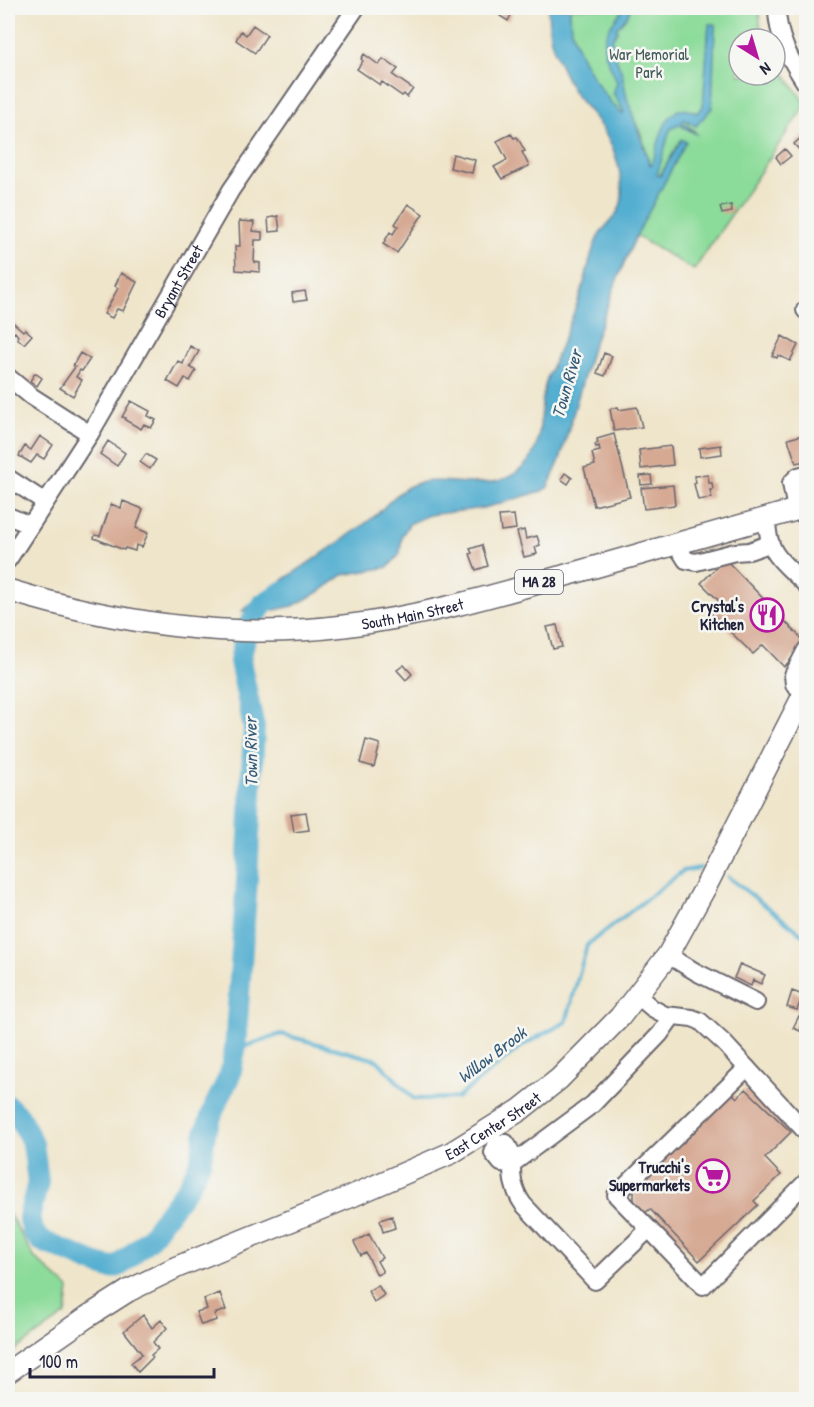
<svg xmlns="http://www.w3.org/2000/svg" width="814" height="1407" font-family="'Patrick Hand',sans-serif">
	<rect width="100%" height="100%" fill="#f6f6f2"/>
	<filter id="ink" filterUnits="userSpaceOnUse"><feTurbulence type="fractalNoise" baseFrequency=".0167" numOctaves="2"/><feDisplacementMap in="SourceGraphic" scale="12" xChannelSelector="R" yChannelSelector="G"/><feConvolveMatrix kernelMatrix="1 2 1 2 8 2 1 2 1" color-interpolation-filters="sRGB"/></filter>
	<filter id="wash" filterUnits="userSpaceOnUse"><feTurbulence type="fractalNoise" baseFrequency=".008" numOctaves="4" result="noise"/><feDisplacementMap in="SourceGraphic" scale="24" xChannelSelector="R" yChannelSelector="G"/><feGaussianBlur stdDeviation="1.35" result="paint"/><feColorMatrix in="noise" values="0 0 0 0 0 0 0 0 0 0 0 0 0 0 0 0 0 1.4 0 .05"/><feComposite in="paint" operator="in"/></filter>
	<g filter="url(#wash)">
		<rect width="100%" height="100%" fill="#efe5ca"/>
		<!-- green -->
		<path fill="#8bdb9a" stroke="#567e6a" stroke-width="1.5" d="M570 8H759L760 24 765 39H739V75H775V61L806 104 694 270 636 236 686 142 681 140 659 177 656 175 670 129 678 124 696 134 693 129 681 122 712 108 715 25H709L703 107 697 113 677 110 652 165H650C647 155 642 133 637 125 631 118 619 111 612 104 589 80 569 41 570 8Z
			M8 1212 34 1257 69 1289 66 1314 8 1355Z"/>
		<!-- water -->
		<path fill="#52aed0" stroke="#3a6886" stroke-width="1.5" d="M548 8H570C567 43 598 90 622 114L624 112 613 93 617 83C614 73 609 65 606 56 599 36 613 22 624 8H631L627 16 616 29 618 30 612 39V48L622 73 627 98 650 165H652C659 143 665 96 697 113L703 107 709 24H715L712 108 696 126 685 120 682 122 697 134 678 124 670 130 657 175 660 176 682 139 686 142 636 236 617 280 592 348 560 460 548 487 542 491 484 508 429 515 409 524 402 536 400 554 388 567 343 575 319 592 293 606 270 611H242C282 577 329 552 371 519 384 509 393 495 408 487 440 470 488 499 522 468 548 445 536 408 547 379 558 351 571 323 580 295 587 277 589 256 597 239 607 220 623 216 622 192 620 164 614 144 597 121 591 112 583 105 577 97 568 84 552 50 550 35 548 26 549 16 548 8Z"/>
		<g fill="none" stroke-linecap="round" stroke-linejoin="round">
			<!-- stream -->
			<path stroke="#52aed0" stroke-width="4" d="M728 877 806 937
				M235 1050 281 1034 377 1060 414 1099 457 1098 523 1045 566 1022 587 945 683 871 700 868"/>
			<!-- river -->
			<path stroke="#52aed0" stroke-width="22" d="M8 1106 20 1118 33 1144 38 1182 29 1218 33 1231 40 1240 94 1263 110 1268 119 1266 149 1239 189 1185 201 1160 205 1133 215 1106 230 1075 235 1050 247 879 254 728 240 661 247 629 263 604 282 592"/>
		</g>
		<g id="blocks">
			<!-- building -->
			<path fill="#d6a993" d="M504 9 512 13 508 21 500 16Z
				M253 25 267 35 255 53 236 40 241 31 246 35Z
				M364 54 379 65 383 59 398 69 393 75 413 89 407 97 404 94 402 96 382 82 380 85 357 69 363 61 361 59Z
				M806 133V153L804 155 794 144Z
				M511 134 514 138 517 137 525 151 522 152 529 166 502 179 494 167 507 160 497 141Z
				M785 149 791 156 781 164 776 157Z
				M453 154 475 160 472 173 450 168Z
				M408 204 423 214 397 253 383 244 390 232 393 234 398 226 395 224Z
				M731 205 732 212 722 214 720 207Z
				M278 216 280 231 269 232 268 218Z
				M239 221 254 222 253 231 262 232V240H255L254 262 260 263V272L236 270 235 246H240Z
				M121 273 137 282 123 311 117 309 112 318 104 314 118 288 115 286Z
				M305 291 307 300 293 302 292 293Z
				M8 318 23 331 25 329 32 335 24 344 17 338 18 336 15 332 9 338 8 337Z
				M782 336 798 345 790 361 778 355 777 358 772 356Z
				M190 346 199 351 190 367 196 371 190 381 185 378 179 388 167 381 178 361 183 364Z
				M80 353 90 359 82 371 80 370 76 377 82 380 73 396 60 388 75 367 73 365Z
				M604 353 612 356 605 376 597 373Z
				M35 373 42 378 37 386 30 381Z
				M131 401 150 411 148 416 156 420 151 428 144 424 141 429 125 420 126 418 122 417Z
				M618 407 619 410 637 407 642 427 614 431 610 409Z
				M614 434 630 497 594 506 584 468 595 465 592 453 600 451 599 446 596 447 595 444 598 443 597 439Z
				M806 434V461L796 463 788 439Z
				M40 436 53 445 44 459 37 455 31 463 19 456 25 446 31 450Z
				M108 441 125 453 117 466 100 454Z
				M721 445 722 454 700 457 699 448Z
				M671 446 673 465 641 469 639 450Z
				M146 454 156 460 150 469 140 462Z
				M565 473 572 478 568 484 561 479Z
				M651 475 652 484 641 485 640 476Z
				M708 475 709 483H712L713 490H710L712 498 698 500 694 484 696 483 695 476Z
				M673 485 675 505 644 509 641 488Z
				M123 501 143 509 136 528 148 533 142 547 136 545 135 551 125 548 124 550 94 538 95 535 100 536 111 504 121 508Z
				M514 515 516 529 501 531 499 516Z
				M524 530 526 539 537 536 540 545 535 547 537 554 524 557 517 532Z
				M482 545 488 566 476 570 470 554 472 553 470 549Z
				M725 559 806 643 784 667 763 645 753 654 709 611 719 601 701 583Z
				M557 625 562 647 553 649 547 627Z
				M404 665 412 674 406 680 397 670Z
				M366 740 380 744 374 767 360 763Z
				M306 812 309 830 294 832 291 814Z
				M740 964 765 975 761 984 753 980 751 986 734 978Z
				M792 991 803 995 797 1010 787 1007Z
				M799 1016 806 1019 800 1031 793 1028Z
				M746 1089 791 1132 765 1158 781 1175 754 1201 758 1205 699 1261 650 1209 644 1214 634 1204V1187L732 1093 737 1098Z
				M392 1216 395 1228 383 1232 380 1220Z
				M369 1234 382 1258 377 1261 383 1272 377 1275 366 1253 361 1256 354 1242Z
				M378 1285 384 1295 374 1302 368 1291Z
				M220 1293 226 1310 214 1314 217 1320 201 1325 196 1312 207 1309 204 1299Z
				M143 1315 152 1328 161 1320 167 1328 153 1342 158 1349 151 1355 153 1357 138 1372 131 1363 142 1354 124 1331Z"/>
		</g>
	</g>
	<g filter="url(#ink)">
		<use href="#blocks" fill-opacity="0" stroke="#6a666d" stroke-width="1.5"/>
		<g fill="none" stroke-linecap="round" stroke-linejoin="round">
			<!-- minor casing -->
			<g stroke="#6a666d" stroke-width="20">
				<g id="minor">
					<path d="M777 8C777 36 790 60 806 84"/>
					<path d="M805 310 806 311"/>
					<path d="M8 377 31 396 90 434"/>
					<path d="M8 478 45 502"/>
					<path d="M796 510 791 483 798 476 806 474"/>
					<path d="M8 516 30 525"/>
					<path d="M767 518C767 555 782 561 806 585"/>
					<path d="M676 544 686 560 696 562 735 552 749 551 769 544"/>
					<path id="s1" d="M8 560 90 434 231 190 356 8"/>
					<path d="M805 694 794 684 793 675 806 650"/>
					<path d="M668 955 696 972 756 1002"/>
					<path d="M638 996 652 1008 665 1015 692 1018 700 1021 724 1043 806 1132"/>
					<path d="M497 1143H506C516 1157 510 1166 513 1181 515 1190 518 1197 523 1204L595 1281 649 1229 703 1286 806 1182"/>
					<path d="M497 1143 493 1153 501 1163 512 1164 593 1104 660 1034 672 1017"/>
					<path d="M649 1229 616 1195 747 1068"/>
				</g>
			</g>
			<!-- major casing -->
			<g stroke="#6a666d" stroke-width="24">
				<g id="major">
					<path id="s2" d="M8 590C115 623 232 640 344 626 421 617 496 595 570 574 649 551 728 529 806 507"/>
					<path id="s3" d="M8 1372 87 1317 128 1291 177 1267 352 1196 451 1153 520 1110 559 1079 620 1017 668 955 705 888 806 690"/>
				</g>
			</g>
			<!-- minor -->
			<use href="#minor" stroke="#fff" stroke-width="16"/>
			<!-- major -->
			<use href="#major" stroke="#fff" stroke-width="21"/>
		</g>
	</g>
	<!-- icons -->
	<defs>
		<g id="restaurant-ring" transform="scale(1.725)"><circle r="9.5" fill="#f6f6f2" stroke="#b5179e" stroke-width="1.5"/><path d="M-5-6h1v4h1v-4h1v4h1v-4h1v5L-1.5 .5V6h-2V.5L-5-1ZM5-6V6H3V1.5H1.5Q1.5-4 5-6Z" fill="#b5179e"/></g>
		<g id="supermarket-ring" transform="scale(1.725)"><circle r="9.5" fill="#f6f6f2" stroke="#b5179e" stroke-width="1.5"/><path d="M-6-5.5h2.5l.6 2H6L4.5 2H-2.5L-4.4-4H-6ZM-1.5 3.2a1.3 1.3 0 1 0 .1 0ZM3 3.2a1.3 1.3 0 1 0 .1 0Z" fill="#b5179e"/></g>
	</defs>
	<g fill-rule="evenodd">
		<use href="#restaurant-ring" x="767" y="615"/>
		<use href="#supermarket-ring" x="713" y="1176"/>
	</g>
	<g text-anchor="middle" stroke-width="5" stroke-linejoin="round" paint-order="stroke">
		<!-- shield labels -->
		<rect fill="#f6f6f2" stroke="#626272" stroke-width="1.5" x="515" y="570" width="48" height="24" rx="4.5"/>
		<g font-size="15" font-weight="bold" fill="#22223b">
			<text x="539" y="587">MA 28</text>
		</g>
		<!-- park labels -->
		<g font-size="16" fill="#425a58" stroke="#f6f6f2">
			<text x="649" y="60">War Memorial<tspan x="649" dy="18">Park</tspan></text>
		</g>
		<!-- street labels -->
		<g font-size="16" fill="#22223b" stroke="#f6f6f2">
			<text dy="6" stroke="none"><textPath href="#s1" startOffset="327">Bryant Street</textPath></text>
			<text dy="6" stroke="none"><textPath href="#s2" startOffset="410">South Main Street</textPath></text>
			<text dy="6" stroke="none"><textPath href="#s3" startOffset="546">East Center Street</textPath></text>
		</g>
		<!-- poi labels -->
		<g font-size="16" font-weight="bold" fill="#22223b" stroke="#f6f6f2" text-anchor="end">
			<text x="744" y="612">Crystal's<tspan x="744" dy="18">Kitchen</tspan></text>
			<text x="690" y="1173">Trucchi's<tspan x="690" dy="18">Supermarkets</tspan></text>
		</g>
		<!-- water labels -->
		<g font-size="18" font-style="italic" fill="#355a77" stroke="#f6f6f2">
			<text transform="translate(567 384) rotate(-74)" y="6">Town River</text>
			<text transform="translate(251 752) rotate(-91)" y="6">Town River</text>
			<text transform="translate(492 1055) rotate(-37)" y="6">Willow Brook</text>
		</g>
	</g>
	<!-- margin -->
	<rect width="814" height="1407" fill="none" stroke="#f6f6f2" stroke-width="30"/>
	<!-- north arrow -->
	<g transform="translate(757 57) rotate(143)"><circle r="28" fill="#f6f6f2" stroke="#a1a1a9" stroke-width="1.5"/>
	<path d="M0-4.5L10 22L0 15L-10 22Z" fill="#b5179e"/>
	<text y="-9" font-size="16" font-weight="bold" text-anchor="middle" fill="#22223b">N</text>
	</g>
	<!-- scale -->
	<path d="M30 1368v9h184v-9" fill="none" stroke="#22223b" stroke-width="3"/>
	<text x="39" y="1368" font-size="18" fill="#22223b" stroke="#f6f6f2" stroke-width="4.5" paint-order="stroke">100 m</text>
</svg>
